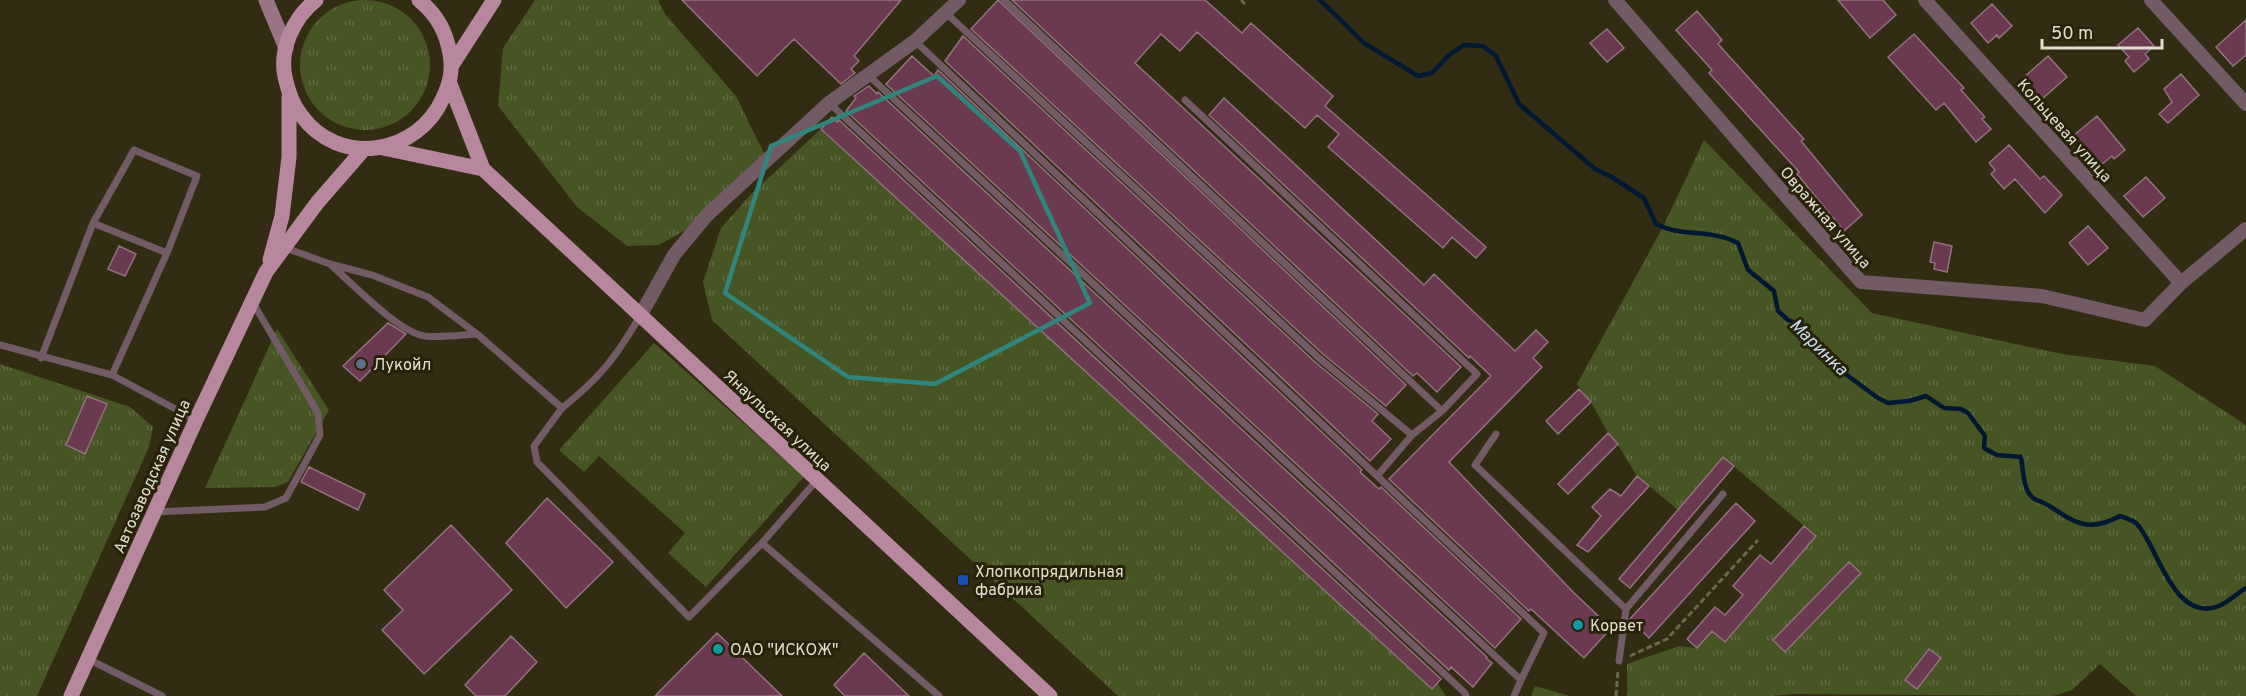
<svg xmlns="http://www.w3.org/2000/svg" width="2246" height="696" font-family="Overpass,sans-serif">
	<defs>
		<pattern id="grass-tufts" width="24" height="20" patternUnits="userSpaceOnUse" patternTransform="scale(1.5)"><rect width="24" height="20" fill="#475423"/><path d="M3 7l-1-3M5 7V3M7 7l1-3M15 17l-1-3M17 17v-4M19 17l1-3" fill="none" stroke="#616c42"/></pattern>
	</defs>
	<rect width="100%" height="100%" fill="#322c12"/>
	<!-- grass -->
	<path fill="url(#grass-tufts)" d="M300 65a65 65 0 1 1 130 0a65 65 0 1 1-130 0Z
		M535 0H658L665 14 736 96 765 155 689 228 659 245 627 246 577 207 498 106 503 48Z
		M821 129 1432 689 1437 683 1446 696H1118L712 320 703 282 721 228 753 192Z
		M1704 140 1872 313 2062 354 2155 366 2246 425V696H2136L2100 664 2072 690 2053 696 1794 694 1771 696H1627V664L1679 646 1697 648 1712 631 1725 642 1816 536 1723 457 1678 510 1637 476 1616 442 1608 433 1591 402 1577 384 1663 227Z
		M277 329 329 410 288 482 275 487 205 488Z
		M654 343 804 477 706 587 668 553 685 533 599 456 584 472 559 450Z
		M0 364 130 407 153 427 149 447 37 696H0Z
		M1535 686 1570 696H1531Z"/>
	<g fill="none" stroke-linecap="round" stroke-linejoin="round">
		<!-- stream -->
		<path stroke="#001832" stroke-width="4.5" d="M1320 0 1364 43 1418 76 1432 73 1449 55 1464 45 1483 46 1496 56 1519 104 1595 169 1610 176 1644 198 1656 224C1683 238 1709 228 1738 243L1748 270 1774 291 1778 311 1788 320 1799 324 1825 358 1836 367 1878 398 1888 403 1909 401 1926 396 1944 408 1961 409 1968 413 1985 436 1984 448 1997 455 2021 457C2023 468 2023 489 2032 497 2036 501 2044 502 2048 505 2075 523 2089 533 2120 516 2125 518 2133 520 2137 524 2158 547 2174 624 2219 606 2229 602 2237 593 2246 588"/>
	</g>
	<!-- building -->
	<path fill="#6c3a50" stroke="#91737f" stroke-width="1.5" d="M682 0H901L854 56 859 61 851 69 855 73 841 84 794 39 757 76Z
		M998 0 1406 385 1386 406 1323 354 971 29Z
		M1012 0H1205L1242 33 1251 23 1333 96 1325 106 1486 247 1476 258 1452 237 1443 248 1328 147 1339 134 1317 115 1305 128 1197 32 1180 51 1161 34 1135 63 1461 367 1437 392 1417 373 1413 376Z
		M1838 0H1883L1896 15 1870 38Z
		M1992 4 2012 26 1999 38 1997 35 1988 43 1971 23Z
		M1697 11 1722 40 1718 44 1804 139 1801 141 1862 215 1844 231 1797 174 1799 172 1709 73 1712 70 1676 30Z
		M2246 20V55L2233 66 2216 47Z
		M2138 28 2154 46 2145 54 2149 59 2134 72 2125 61 2129 57 2118 45Z
		M1607 29 1624 48 1607 62 1590 43Z
		M1914 34 1964 88 1961 90 1985 117 1982 119 1991 129 1976 142 1944 103 1936 110 1888 57Z
		M963 36 1315 362 1378 414 1372 421 1391 439 1370 461 945 61Z
		M912 56 934 76 938 70 1362 470 1360 472 1379 489 1381 487 1521 619 1495 648 886 84Z
		M2048 56 2067 77 2042 99 2023 78Z
		M2181 74 2199 95 2168 123 2159 114 2172 102 2164 89Z
		M869 86 877 94 878 92 1487 657 1486 658 1492 663 1473 687 1451 667 1449 670 846 111 856 98 854 96Z
		M1224 98 1424 285 1434 274 1515 351 1536 330 1548 342 1533 358 1542 367 1449 462 1573 592 1611 628 1584 658 1531 609 1529 611 1389 479 1491 376 1470 356 1469 358 1209 115Z
		M2097 116 2125 150 2114 159 2112 156 2095 170 2084 158 2089 154 2073 136Z
		M832 117 837 122 839 120 1441 679 1432 689 821 129Z
		M2009 145 2040 179 2044 176 2062 195 2045 213 2015 179 2004 189 1991 174 1995 170 1989 163Z
		M2146 177 2165 198 2143 217 2124 196Z
		M2088 226 2108 248 2088 265 2069 243Z
		M1934 242 1952 246 1947 272 1934 269 1935 263 1930 262Z
		M119 246 136 254 125 276 108 269Z
		M388 323 406 334 360 381 343 366Z
		M1579 389 1591 402 1558 434 1546 421Z
		M87 396 107 404 85 454 66 445Z
		M1608 433 1618 444 1568 494 1558 484Z
		M1723 457 1734 466 1630 588 1619 579Z
		M309 467 365 494 358 510 301 482Z
		M1637 476 1649 486 1588 552 1577 545 1601 516 1592 507 1610 489 1621 496Z
		M547 498 613 562 566 608 506 543Z
		M1736 503 1755 521 1649 638 1630 619Z
		M451 525 512 590 424 674 382 630 403 610 384 590Z
		M1804 526 1816 536 1725 642 1712 631 1697 648 1687 639 1715 607 1725 615 1743 595 1733 586 1760 555 1771 564Z
		M1849 562 1861 573 1785 652 1773 640Z
		M717 633 782 696H655Z
		M511 636 537 662 505 696H476L465 685Z
		M1929 649 1941 658 1917 689 1905 680Z
		M864 653 909 696H845L834 685Z"/>
	<g fill="none" stroke-linecap="round" stroke-linejoin="round">
		<!-- path -->
		<path stroke="#6c6750" stroke-width="3" stroke-dasharray="6 3" stroke-linecap="butt" d="M1241 0 1245 4
			M1630 656 1667 639 1758 540
			M1616 696 1618 670"/>
		<!-- service -->
		<path stroke="#725b65" stroke-width="7" d="M1004 0 1442 411 1412 435
			M946 13 1319 358 1412 435 1377 476
			M915 41 1544 633 1521 680
			M867 74 1521 680 1514 696
			M1185 100 1477 374 1442 411
			M829 103 1465 693 1466 696
			M93 223 167 253
			M283 247 330 264 372 275 428 297 477 334 562 408C600 378 616 357 640 316
			M332 266C354 285 398 332 425 336 441 338 460 335 476 334
			M0 345 112 375 196 420
			M41 358 93 223 134 150 197 176 167 253 112 375
			M562 408 534 446 537 462 689 617 762 543
			M1496 434 1475 465 1626 609
			M817 480 762 543 939 696
			M154 512 265 507 286 498 320 435 318 413 253 303
			M88 659 162 696
			M1619 661 1626 609 1723 494"/>
		<!-- minor -->
		<path stroke="#725b65" stroke-width="14" d="M1615 0 1861 282 2042 296 2145 320 2181 283 2246 229
			M1925 0 2181 283
			M2151 0 2246 104
			M640 316 674 255 707 215 829 103 915 41 959 0"/>
		<!-- secondary -->
		<path stroke="#997484" stroke-width="15" d="M266 0 286 48"/>
		<!-- primary -->
		<path stroke="#b7889d" stroke-width="15" d="M316 0C294 17 279 49 285 77 288 91 292 104 301 115 339 168 418 155 443 98 450 83 453 71 450 54 446 31 437 15 419 0
			M452 65 494 0
			M450 84 483 169 1050 696
			M383 148 483 169
			M270 260 282 216 289 157V97
			M71 696 196 420 266 272 317 203 364 149"/>
	</g>
	<!-- marked area -->
	<path fill="none" stroke="#2e867d" stroke-width="4.5" stroke-linejoin="round" d="M937 76 1020 151 1090 303 935 384 848 377 725 293 771 146Z"/>
	<!-- markers -->
	<circle fill="#5c6f8a" stroke="#282208" stroke-width="2" cx="361" cy="364" r="6"/>
	<rect fill="#1a4fb4" stroke="#282208" stroke-width="2" x="957" y="574" width="12" height="12" rx="3"/>
	<g fill="#0f9aa8" stroke="#282208" stroke-width="2">
		<circle cx="1578" cy="625" r="6"/>
		<circle cx="718" cy="649" r="6"/>
	</g>
	<g text-anchor="middle" stroke-width="6" stroke-linejoin="round" paint-order="stroke">
		<!-- street labels -->
		<g font-size="16" fill="#e1decf" stroke="#282208">
			<text transform="translate(2065 130) rotate(48)" y="6">Кольцевая улица</text>
			<text transform="translate(1826 217) rotate(49)" y="6">Овражная улица</text>
			<text transform="translate(778 420) rotate(43)" y="6">Янаульская улица</text>
			<text transform="translate(151 476) rotate(-66)" y="6">Автозаводская улица</text>
		</g>
		<!-- poi labels -->
		<g font-size="16" fill="#e1decf" stroke="#282208" text-anchor="start">
			<text x="373" y="370">Лукойл</text>
			<text x="975" y="577">Хлопкопрядильная<tspan x="975" dy="18">фабрика</tspan></text>
			<text x="1590" y="631">Корвет</text>
			<text x="730" y="655">ОАО "ИСКОЖ"</text>
		</g>
		<!-- water labels -->
		<g font-size="18" font-style="italic" fill="#c7def7" stroke="#282208">
			<text transform="translate(1819 347) rotate(44)" y="6">Маринка</text>
		</g>
	</g>
	<!-- scale -->
	<path d="M2042 39v9h120v-9" fill="none" stroke="#e1decf" stroke-width="3"/>
	<text x="2051" y="39" font-size="18" fill="#e1decf" stroke="#282208" stroke-width="4.5" paint-order="stroke">50 m</text>
</svg>
